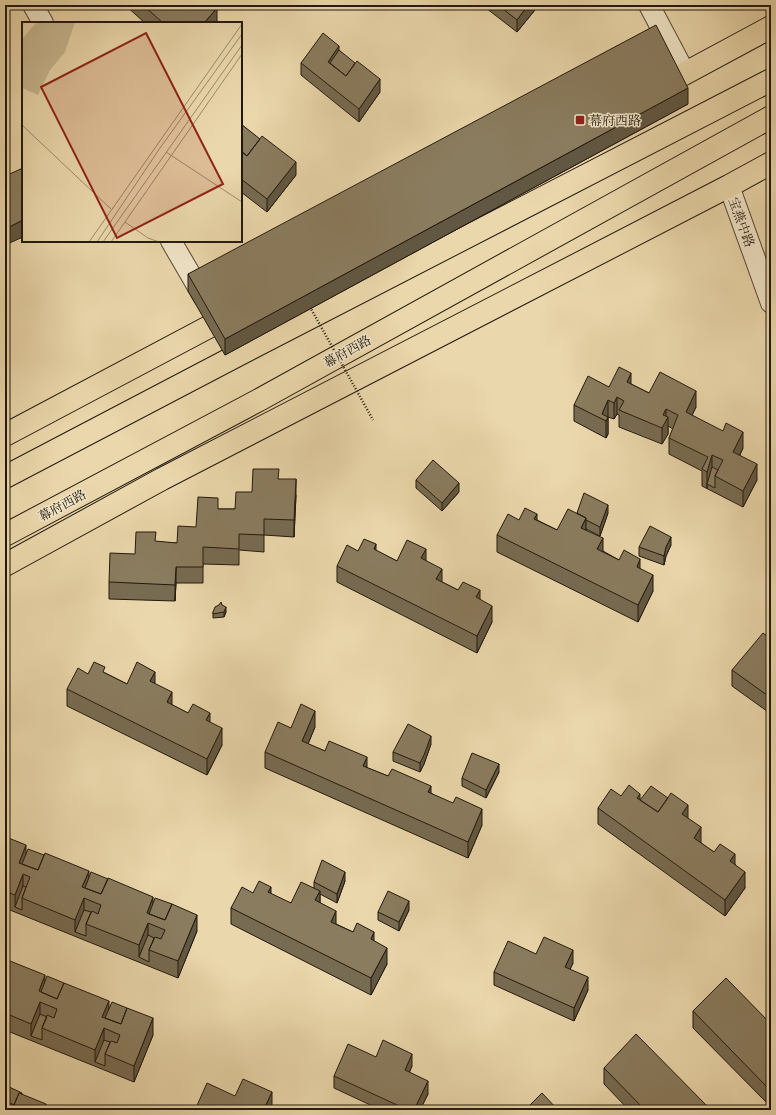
<svg xmlns="http://www.w3.org/2000/svg" width="776" height="1115" font-family="Cardo,'Noto Serif SC',serif">
	<rect width="100%" height="100%" fill="#ead7ab"/>
	<filter id="stains"><feTurbulence type="fractalNoise" baseFrequency=".005" numOctaves="4"/><feColorMatrix values="0 0 0 0 .2 0 0 0 0 .09 0 0 0 0 .02 0 0 0 .5 -.17"/></filter>
	<radialGradient id="worn" r=".72"><stop offset=".6" stop-color="#630" stop-opacity="0"/><stop offset="1" stop-color="#630" stop-opacity=".3"/></radialGradient>
	<g fill="none" stroke-linecap="round" stroke-linejoin="round">
		<!-- minor casing -->
		<g stroke="#544834" stroke-width="22">
			<path id="minor" d="M33 5 43 23
				M649 5 685 73
				M729 186 771 303
				M171 241 203 296"/>
		</g>
		<!-- major casing -->
		<g stroke="#22190d" stroke-width="24">
			<path id="major" d="M656 89 771 27
				M5 435 235 313
				M5 565 162 479 729 186 771 163"/>
		</g>
		<!-- highway casing -->
		<g stroke="#22190d" stroke-width="24">
			<path id="highway" d="M5 477 236 356 771 80
				M5 535 259 400 771 117"/>
		</g>
		<!-- minor -->
		<use href="#minor" stroke="#f1e5c8" stroke-width="20"/>
		<!-- major -->
		<use href="#major" stroke="#ead7ab" stroke-width="22"/>
		<!-- highway -->
		<use href="#highway" stroke="#ead7ab" stroke-width="22"/>
		<!-- path-bridge -->
		<path stroke="#22190d" stroke-width="2.5" stroke-dasharray="1 2" stroke-linecap="butt" d="M310 307 373 420"/>
	</g>
	<!-- wall -->
	<path fill="#776b52" stroke="#22190d" d="M125 5H213L217 23H145Z
		M482 5H539L517 32Z
		M339 50 380 92 359 122 301 75V63Z
		M688 104 225 355 188 291V274Z
		M241 124 296 175 267 212 241 192Z
		M631 384 649 393 696 407 692 415 743 448 740 455 757 480 743 507 702 486V471L669 454V438L673 429 668 426V434L662 444 619 427V415L617 414 614 419 608 417V434L606 438 574 421V405L609 387Z
		M279 479 296 495 294 537 264 535V552L239 550V565L203 564V583H176L175 601 109 599V582L156 542 177 543 218 509H235L252 492Z
		M416 480 459 492 442 511 416 488Z
		M577 513H608L600 536 586 529V530L603 551 619 560 640 568 653 591 638 622 497 552V535L519 520H537L557 530Z
		M671 545 666 556 664 565 639 556V547Z
		M358 551H376L397 561H426L442 582 458 590 480 599 492 622 477 653 337 582V566Z
		M222 605 226 612 224 617 213 618V612Z
		M771 639V714L732 686V670Z
		M105 673 127 684H155L172 705 188 713 210 722 222 745 207 775 67 706V689L88 674Z
		M315 727 308 744 325 751 431 793 482 825 468 858 265 768V752L291 728Z
		M431 744 424 764 420 772 393 761V752Z
		M499 772 486 798 462 786V778Z
		M621 796 688 818 701 843 714 852 735 864 745 888 725 916 598 824V808Z
		M5 840 26 853 153 905 197 931 178 978 5 908Z
		M345 881 337 903 320 894V903L336 924 353 932 374 941 387 964 371 995 231 924V908L253 893 291 903 314 888V882Z
		M409 910 399 931 378 920V912Z
		M536 954 573 963 570 969 588 990 574 1021 494 985V972Z
		M5 959 45 983 109 1009 153 1035 134 1082 5 1030Z
		M693 1011 771 1024 769 1105 693 1028Z
		M376 1057 412 1066 409 1073 428 1094 420 1110H381L334 1088V1076Z
		M604 1068 711 1110H629L604 1084Z"/>
	<!-- shaded-wall -->
	<path fill="#615742" stroke="#22190d" d="M528 5H539L517 32V20Z
		M217 8V23H204Z
		M339 46V59L328 66V62Z
		M380 79V92L359 122V109Z
		M688 88V104L225 355V339Z
		M296 162V175L267 212V199Z
		M23 220V237L5 245V229Z
		M631 373V390L627 382Z
		M696 391V407L686 428V412Z
		M617 397V414L614 419V403Z
		M608 400V417L606 421 602 414Z
		M666 409V420L668 417V434L662 444V428L663 415Z
		M608 417V434L606 438V421Z
		M743 432V448L733 468V452Z
		M712 455V471L707 484V489V472Z
		M757 464V480L743 507V491Z
		M296 479V495L294 537V520Z
		M459 483V492L442 511V503Z
		M608 505V513L600 536V527Z
		M537 514V530L534 519Z
		M586 518V535L581 528Z
		M671 537V545L666 556 664 565V556L666 547Z
		M603 538V554L597 549Z
		M376 544V561L374 549Z
		M426 549V565L421 558Z
		M640 559V575L637 567Z
		M176 567V583L175 601V585Z
		M442 569V585L436 579Z
		M653 575V591L638 622V605Z
		M480 590V606L476 597Z
		M492 606V622L477 653V636Z
		M226 607V612L224 617V612Z
		M155 672V688L150 681Z
		M172 692V708L167 702Z
		M315 711V727L302 758V741Z
		M210 713V729L206 720Z
		M222 728V745L207 775V759Z
		M431 736V744L424 764 420 772V763Z
		M367 757V773L363 766Z
		M499 764V772L486 798V790Z
		M431 786V802L428 792Z
		M640 794V807L637 798Z
		M688 805V822L682 814Z
		M482 809V825L468 858V842Z
		M701 827V844L694 838Z
		M26 845V862L19 871V863Z
		M735 854V870L730 861Z
		M89 871V887L84 898V914L75 932V920L82 887Z
		M345 872V881L337 903V894Z
		M745 872V888L725 916V900Z
		M23 874V890L15 907V895Z
		M271 887V903L268 892Z
		M320 891V907L315 900Z
		M153 897V913L147 921V913Z
		M409 901V910L399 931V922Z
		M336 911V927L331 922Z
		M197 915V931L178 978V961Z
		M148 923V940L139 957V945Z
		M374 932V948L371 939Z
		M387 948V964L371 995V978Z
		M573 950V963L565 980V967Z
		M45 975V991L41 1000 39 991Z
		M588 977V990L574 1021V1008Z
		M109 1001V1017L102 1024V1017Z
		M40 1002V1018L31 1036V1024Z
		M153 1018V1035L134 1082V1066Z
		M104 1028V1044L95 1062V1050Z
		M412 1054V1066L405 1083V1070Z
		M428 1081V1094L420 1110H414Z
		M771 1087V1103L769 1105V1089Z
		M272 1092V1105L270 1110H264Z
		M46 1104V1110H43Z"/>
	<!-- building -->
	<path fill="#8a7c5f" stroke="#22190d" d="M143 5H213L217 8 204 23H163Z
		M498 5H528L517 20Z
		M656 25 688 88 225 339 188 274Z
		M323 33 339 46 328 62 346 76 357 61 380 79 359 109 301 63Z
		M339 50 355 63 346 76 330 63Z
		M241 124 260 139 247 156 241 151Z
		M262 136 296 162 267 199 241 179V151L247 156Z
		M23 168V220L5 229V176Z
		M619 367 631 373 627 382 649 393 660 372 696 391 686 412 723 431 726 423 743 432 733 452 757 464 743 491 715 476 723 460 712 455 707 472 702 469 708 457 669 438 678 415 666 409 663 415 668 417 662 428 619 410 624 401 617 397 614 403 608 400 602 414 608 417 606 421 574 405 588 376 609 387Z
		M433 460 459 483 442 503 416 480Z
		M712 467 718 470 715 476V488L707 484Z
		M253 469H279L278 479H296L294 520 264 519V535L239 534V549L203 547V567H176L175 585 109 582 110 553 135 554 136 532H156L155 541 177 543 178 526 196 527 198 497 218 498V509H235L236 492H252Z
		M584 493 608 505 600 527 586 520V518L577 513Z
		M525 508 537 514 534 519 557 530 568 509 586 518 581 528 603 538 597 549 619 560 624 550 640 559 637 567 653 575 638 605 497 535 508 514 519 520Z
		M650 526 671 537 666 547 664 556 639 547Z
		M364 539 376 544 374 549 397 561 407 540 426 549 421 558 442 569 436 579 458 590 463 582 480 590 476 597 492 606 477 636 337 566 347 545 358 551Z
		M221 602 222 605 226 607 224 612 213 614V612L215 607 219 605Z
		M763 633 771 639V698L732 670Z
		M94 662 105 667 103 672 127 684 137 662 155 672 150 681 172 692 167 702 188 713 193 704 210 713 206 720 222 728 207 759 67 689 78 668 88 674Z
		M301 704 315 711 302 741 325 751 329 741 367 757 363 766 388 776 392 769 431 786 428 792 453 803 456 797 482 809 468 842 265 752 278 722 291 728Z
		M408 724 431 736 424 755 420 763 393 752Z
		M472 753 499 764 486 790 462 778Z
		M629 785 640 794 637 798 658 812 671 793 688 805 682 814 701 827 694 838 714 852 720 844 735 854 730 861 745 872 725 900 598 808 611 789 621 796Z
		M651 786 668 798 658 812 640 800Z
		M6 837 26 845 19 863 38 870 45 853 89 871 82 887 101 894 108 878 153 897 147 913 165 920 172 904 197 915 178 961 149 950 155 937 161 939 165 930 148 923 139 945 86 924 92 911 98 914 101 905 84 898 75 920 22 898 30 877 23 874 15 895 5 891V840Z
		M28 849 44 855 38 870 22 864Z
		M322 860 345 872 337 894 314 882Z
		M91 872 108 879 101 894 85 888Z
		M259 881 271 887 268 892 291 903 301 882 320 891 315 900 336 911 331 922 353 932 357 923 374 932 371 939 387 948 371 978 231 908 242 887 253 893Z
		M23 886 26 887 22 898V910L15 907Z
		M388 891 409 901 399 922 378 912Z
		M155 898 172 904 165 920 149 914Z
		M84 910 91 912 86 924V936L75 932Z
		M148 935 154 938 149 950V962L139 957Z
		M544 937 573 950 565 967 588 977 574 1008 494 972 508 941 536 954Z
		M5 959 45 975 39 991 57 999 64 983 109 1001 102 1017 121 1024 127 1008 153 1018 134 1066 105 1054 111 1041 117 1043 120 1035 104 1028 95 1050 42 1028 47 1015 54 1018 57 1009 40 1002 31 1024 5 1013Z
		M47 976 64 983 57 999 41 992Z
		M726 978 771 1024V1087L769 1089 693 1011Z
		M112 1002 127 1008 121 1024 105 1018Z
		M40 1014 47 1017 42 1028V1040L31 1036Z
		M636 1034 711 1110H645L604 1068Z
		M104 1040 110 1042 105 1054V1066L95 1062Z
		M383 1040 412 1054 405 1070 428 1081 414 1110H408L334 1076 348 1044 376 1057Z
		M243 1079 272 1092 264 1109 266 1110H195L207 1083 235 1096Z
		M5 1085 22 1093V1094L19 1093 14 1105 5 1101Z
		M19 1093 46 1104 43 1110H5V1101L14 1105Z
		M542 1093 558 1110H525Z"/>
	<!-- markers -->
	<rect fill="#8f2418" stroke="#f1e5c8" stroke-width="1.5" x="575" y="115" width="10" height="10" rx="2"/>
	<g text-anchor="middle" stroke-width="3" stroke-linejoin="round" paint-order="stroke">
		<!-- poi labels -->
		<g font-size="13" fill="#22190d" stroke="#f1e5c8" text-anchor="start">
			<text x="589" y="125">幕府西路</text>
		</g>
		<!-- street labels -->
		<g font-size="13" fill="#22190d" stroke="#f1e5c8">
			<text transform="translate(742 222) rotate(70)" y="5">宝燕中路</text>
			<text transform="translate(347 351) rotate(-29)" y="5">幕府西路</text>
			<text transform="translate(62 505) rotate(-28)" y="5">幕府西路</text>
		</g>
	</g>
	<!-- overview -->
	<g transform="translate(22 22)">
		<rect width="220" height="220" fill="#ead7ab"/>
		<path d="M15 0H53L43 30 28 48 16 73 0 66V17Z" fill="#c8b790"/>
		<path fill="none" stroke="#9a8b6c" stroke-width="1" d="M0 103 89 187M144 130 220 180M103 200 126 216 137 220M67 220 220 2M75 220 138 126 220 12M81 220 220 23M89 220 220 32"/>
		<path fill="#8f2418" fill-opacity="0.15" stroke="#8f2418" stroke-width="2" d="M124 11 201 162 95 216 19 65Z"/>
		<rect width="220" height="220" fill="none" stroke="#22190d" stroke-width="2"/>
	</g>
	<!-- margin -->
	<rect width="776" height="1115" fill="none" stroke="#ead7ab" stroke-width="20"/>
	<rect x="6" y="6" width="764" height="1103" fill="none" stroke="#22190d" stroke-width="2"/>
	<rect x="10" y="10" width="756" height="1095" fill="none" stroke="#22190d"/>
	<rect width="100%" height="100%" filter="url(#stains)"/>
	<rect width="100%" height="100%" fill="url(#worn)"/>
</svg>
